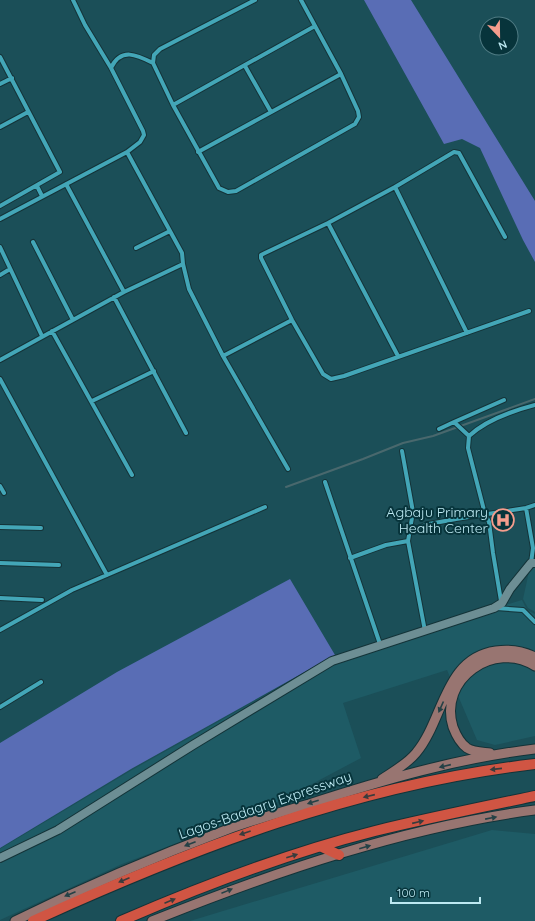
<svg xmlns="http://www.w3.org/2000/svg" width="535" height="921" font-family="Quicksand,sans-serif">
	<rect width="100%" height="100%" fill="#1b4f58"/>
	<!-- built -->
	<path fill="#1e5b65" d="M530 567 535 568V612L528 608 523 599Z
		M522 600 527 610 535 614V736L495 745 477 740 447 670 343 703 361 758 261 811 122 864 0 920V849L132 770 336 656Z
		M492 830 535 834V921H190Z"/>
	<!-- green -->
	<path fill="#596db5" d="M364 0H411L535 201V262L523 240 480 148 462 139 444 144Z
		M290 579 335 655 131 769 0 848V743L117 672Z"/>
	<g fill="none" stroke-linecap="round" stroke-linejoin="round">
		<!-- stream -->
		<path stroke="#49686d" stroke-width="2" d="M286 487 363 459 403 443 433 436 535 399"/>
		<!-- minor casing -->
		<g stroke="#143338" stroke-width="6">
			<path id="minor" d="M73 0 85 25 111 68
				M255 0 160 49 154 55 153 63 173 105 219 188 228 192 236 191 355 124 359 117 358 111 341 74 301 0
				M0 57 60 172 0 206
				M245 66 271 112
				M0 84 12 78
				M173 105 315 26
				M0 127 28 112
				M198 152 341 74
				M66 184 124 292
				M37 186 42 196
				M395 187 467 333
				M0 219 127 152 140 142 144 135 143 131 111 68C121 47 137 55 153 63
				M328 223 398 356
				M505 237 459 153 454 152 395 187 328 223 265 253 261 255V258L292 320 323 374 331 379 344 376 529 311
				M33 242 73 320
				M0 247 42 336
				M136 248 170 231
				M183 264 189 289 223 356 288 469
				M0 275 10 269
				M114 297 186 433
				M52 331 132 475
				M223 356 292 320
				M0 360 124 292 183 264 182 253 127 152
				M0 379 107 575
				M92 401 154 371
				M454 422 504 400
				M439 429 454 422 469 436
				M402 451 413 512 408 541 425 631
				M325 482 380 644
				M0 486 4 493
				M526 508 533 548 531 563
				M0 527 41 528
				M409 531 429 524 456 519 526 508 535 505
				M350 558 386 545 408 541
				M0 563 59 565
				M0 598 42 600
				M501 601 493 553 489 522 485 514 468 448 469 436C486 420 512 411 535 405
				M496 608 523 610 535 622
				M0 630 72 590 265 507
				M0 707 41 682"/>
		</g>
		<!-- secondary casing -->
		<g stroke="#143338" stroke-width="10">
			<path id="secondary" d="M0 858 58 830 193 745 332 661 494 608 502 603 510 589 531 563H535"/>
		</g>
		<!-- primary casing -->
		<g stroke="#143338" stroke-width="11">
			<path id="primary" d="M490 753C483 752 473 752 467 748 460 743 456 735 453 727 438 679 494 640 535 666
				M382 779C394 771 407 764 416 753 444 720 444 658 496 651 510 649 523 651 535 657
				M15 921C84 887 154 857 226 830 253 820 282 812 309 804 383 780 458 758 535 749
				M152 921C274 872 405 827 535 810"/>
		</g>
		<!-- motorway casing -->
		<g stroke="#143338" stroke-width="12">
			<path id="motorway" d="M322 847 339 855
				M33 921C193 848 359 784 535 764
				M121 921C204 885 288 853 375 831 428 818 482 807 535 796"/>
		</g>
		<!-- minor -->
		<use href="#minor" stroke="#43a6b7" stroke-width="4"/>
		<!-- secondary -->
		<use href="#secondary" stroke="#6d8e94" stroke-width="8"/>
		<!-- primary -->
		<use href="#primary" stroke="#987571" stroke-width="9"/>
		<!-- motorway -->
		<use href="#motorway" stroke="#d05543" stroke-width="10"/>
	</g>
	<!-- one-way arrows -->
	<defs><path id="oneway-solid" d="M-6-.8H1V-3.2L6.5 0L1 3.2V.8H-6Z"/></defs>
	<g fill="#244146">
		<use href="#oneway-solid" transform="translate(441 707) rotate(114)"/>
		<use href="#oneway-solid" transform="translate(445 766) rotate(167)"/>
		<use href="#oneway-solid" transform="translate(313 802) rotate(162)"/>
		<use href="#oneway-solid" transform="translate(491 818) rotate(-11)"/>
		<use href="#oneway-solid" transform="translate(190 844) rotate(159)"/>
		<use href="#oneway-solid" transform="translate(365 847) rotate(-16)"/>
		<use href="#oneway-solid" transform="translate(227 891) rotate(-22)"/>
		<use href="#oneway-solid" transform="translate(70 894) rotate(157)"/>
	</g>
	<g fill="#393c3d">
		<use href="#oneway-solid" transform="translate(496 769) rotate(174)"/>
		<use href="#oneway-solid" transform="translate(369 796) rotate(167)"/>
		<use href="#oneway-solid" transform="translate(418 822) rotate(-13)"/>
		<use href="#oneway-solid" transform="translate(245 833) rotate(161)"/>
		<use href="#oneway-solid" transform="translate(292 856) rotate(-18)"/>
		<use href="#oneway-solid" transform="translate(124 880) rotate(157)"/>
		<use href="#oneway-solid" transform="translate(170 901) rotate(-23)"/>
	</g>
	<!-- icons -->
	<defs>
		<g id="hospital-ring" transform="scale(1.15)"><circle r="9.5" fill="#07343b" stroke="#f59d8d" stroke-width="1.5"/><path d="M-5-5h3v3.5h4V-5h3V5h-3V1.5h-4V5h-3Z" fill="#f59d8d"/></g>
	</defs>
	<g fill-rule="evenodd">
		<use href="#hospital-ring" x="503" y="520"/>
	</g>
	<g text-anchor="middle" stroke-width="4" stroke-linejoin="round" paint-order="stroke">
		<!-- poi labels -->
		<g font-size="14" fill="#bde9f2" stroke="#07343b" text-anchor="end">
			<text x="488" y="517">Agbaju Primary<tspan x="488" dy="16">Health Center</tspan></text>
		</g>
		<!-- street labels -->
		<g font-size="14" fill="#bde9f2" stroke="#07343b">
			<text transform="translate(265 805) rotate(-19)" y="5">Lagos-Badagry Expressway</text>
		</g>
	</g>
	<!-- north arrow -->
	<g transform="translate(499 36) rotate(158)"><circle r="19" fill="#07343b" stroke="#507c84"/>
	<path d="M0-3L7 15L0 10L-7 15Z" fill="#f59d8d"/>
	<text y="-6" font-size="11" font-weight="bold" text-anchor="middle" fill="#bde9f2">N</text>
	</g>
	<!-- scale -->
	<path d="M391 897v6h89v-6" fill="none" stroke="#bde9f2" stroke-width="2"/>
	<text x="397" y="897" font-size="12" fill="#bde9f2" stroke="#07343b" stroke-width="3" paint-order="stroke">100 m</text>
</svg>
